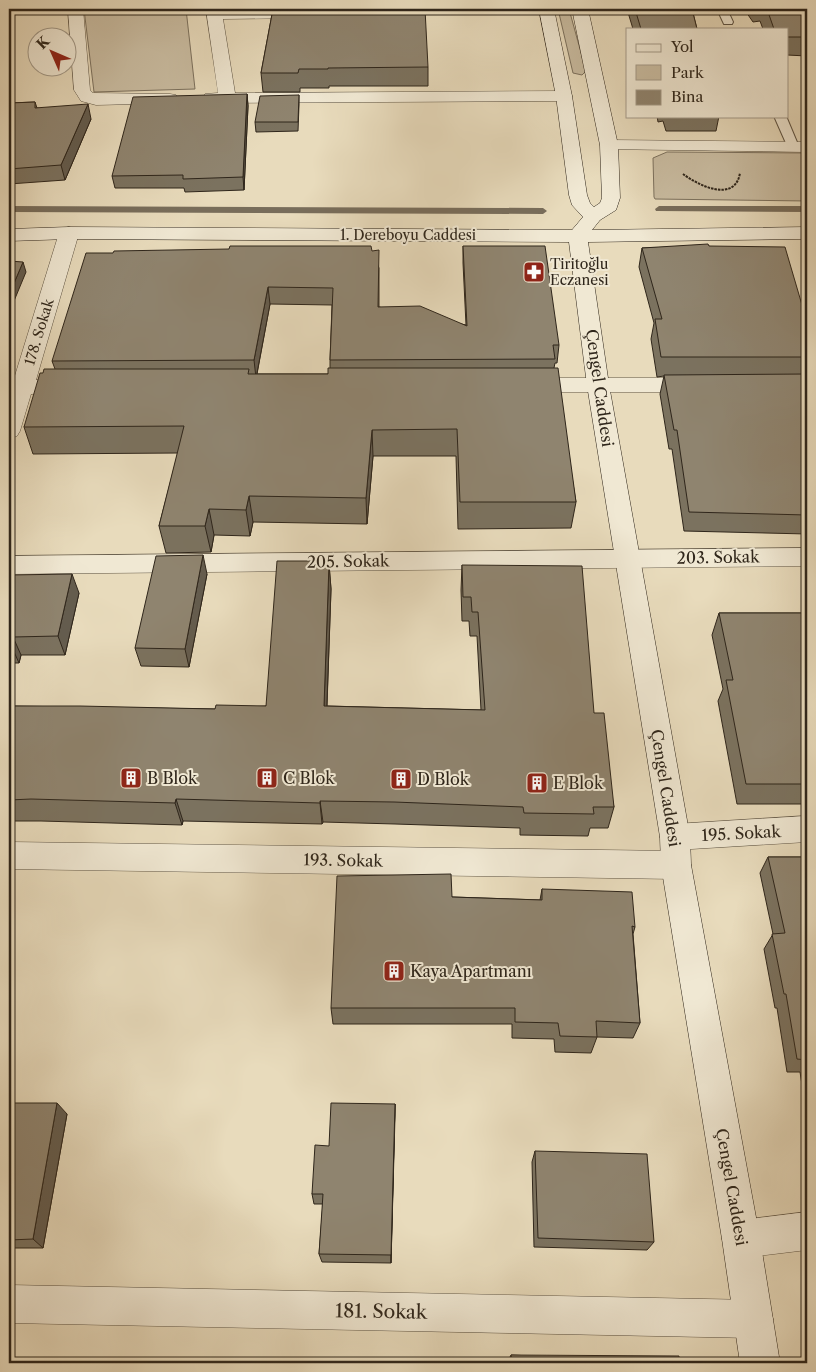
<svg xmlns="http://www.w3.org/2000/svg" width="816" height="1372" font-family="'Libre Caslon Text',serif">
	<rect width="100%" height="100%" fill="#e8dbbc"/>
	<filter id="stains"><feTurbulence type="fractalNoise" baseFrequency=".004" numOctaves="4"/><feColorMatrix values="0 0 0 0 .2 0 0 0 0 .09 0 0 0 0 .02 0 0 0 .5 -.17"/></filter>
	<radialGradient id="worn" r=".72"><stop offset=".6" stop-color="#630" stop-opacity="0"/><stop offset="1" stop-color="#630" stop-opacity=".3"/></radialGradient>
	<!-- green -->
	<path fill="#c9bca1" stroke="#7c715e" d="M84 9H186L195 89 94 92Z
		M558 9H569L586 71 582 75 573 73Z
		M667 152 807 153V201L655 199 654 197 653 158Z"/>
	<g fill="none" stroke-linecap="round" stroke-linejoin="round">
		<!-- stream -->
		<path fill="#786d5b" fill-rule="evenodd" d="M9 206 543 208 547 211 543 214 9 212Z
			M659 206H807V212L656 211 655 209Z"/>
		<!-- service casing -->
		<g stroke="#5d5343" stroke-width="2">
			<path id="service" d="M717 9H727L733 22 732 24H724Z
				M774 116H786L799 147 797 150H789Z"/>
		</g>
		<!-- minor casing -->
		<g stroke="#5d5343" stroke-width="1">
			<path id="minor" d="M68 9H83L90 90 93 93 170 94 176 95 178 99 176 103 96 105 81 101 74 90Z
				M206 9H310L317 13 314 16 309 18 223 19 235 93 564 91 570 92 572 96 570 100 564 101 211 103 205 102 203 98 205 94 218 93Z
				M380 9H457L454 12 449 14 387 15 382 13Z
				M609 140 807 142V152L603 149 600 145 603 141Z
				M69 227 76 229 79 233 36 380 73 379 81 381 84 386 81 391 73 393 31 394 20 431 17 436 9 439V395L59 233 62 229Z
				M524 378H698L706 380 709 385 706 390 698 392H524L516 390 513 385 516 380Z
				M807 548V566L9 574V556Z
				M807 816V842L675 850 664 846 660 837 664 828 675 824Z
				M9 842 676 851 687 855 691 865 687 875 676 879 9 869Z
				M807 1212V1250L741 1258 728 1252 722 1239 728 1226 741 1220Z
				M9 1285 754 1300 768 1305 773 1319 768 1333 754 1338 9 1323Z"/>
		</g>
		<!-- secondary casing -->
		<g stroke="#2f261b" stroke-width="1">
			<path id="secondary" d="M539 9H554L572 96 587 195 590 203 594 207 600 203 602 198 600 145 572 9H588L618 145 620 198 616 210 600 220 592 230 807 227V239L588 242 609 385 690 837 691 865 760 1239 780 1363H740L722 1239 661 865 660 837 587 385 569 242 69 239 9 241V229L69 227 572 230 583 217 572 205 569 195 556 96Z"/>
		</g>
		<!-- path -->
		<path stroke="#2f261b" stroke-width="2" stroke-dasharray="2.5 1" stroke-linecap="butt" d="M683 174C699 186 735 203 740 173"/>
		<!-- service -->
		<use href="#service" fill="#f0e8d3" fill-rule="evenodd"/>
		<!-- minor -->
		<use href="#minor" fill="#f0e8d3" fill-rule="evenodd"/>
		<!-- secondary -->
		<use href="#secondary" fill="#f0e8d3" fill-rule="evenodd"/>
	</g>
	<!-- wall -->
	<path fill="#7b725f" stroke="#2f261b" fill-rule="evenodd" d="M273 9 428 67V86H329V88H300V92H263L261 73Z
		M627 9H692L697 29H633Z
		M744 9H807V56L787 55V29H763L760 21 753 22Z
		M247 94 248 106 244 190 185 192 184 188H115L112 176Z
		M299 95V105L298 131 256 132 255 122Z
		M35 102 37 108 91 119 65 180 9 184V103Z
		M657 116H719L716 131H666L663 121 658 122Z
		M463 246 559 345 557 363H555L554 368 576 502 571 528 458 529 456 456H373L367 524 253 522 250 536 214 535 211 552 166 553 159 526 178 453 33 454 24 427 55 369 52 361 372 251 379 268V307L466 325 463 263ZM270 304 332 305 330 360V368L328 374H257Z
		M709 246 807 322V534L684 531 672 449H669L660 394 664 376 657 377 651 339 654 323 639 267 642 248Z
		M314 564H329L331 589 327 706 481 710 477 636H470L469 621H462L461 590 462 565 594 713 614 807 608 828H590L588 836 520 835V828L395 824 323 822 322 824 183 821 182 825 41 821H9V706L215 709 266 706Z
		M207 574 189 667 141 666 135 648Z
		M9 575 79 593 65 655H21L19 663H9Z
		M719 613H807V804H737L718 701 723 689 712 635Z
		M768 857H807V1117L800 1072H787L777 1008H775L764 949 773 934 760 873Z
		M542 889 635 927 633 934 640 1023 633 1038 597 1037 591 1053 555 1052 554 1039 512 1038V1024H333L331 1008 452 897 540 900Z
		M9 1103 67 1114 43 1248H9Z
		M395 1104 391 1263 322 1262 319 1254 323 1204H314L312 1194 329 1146Z
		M535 1151 654 1242 647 1250 534 1247 532 1162Z
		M511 1355 679 1363H508V1361Z"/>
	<!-- shaded-wall -->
	<path fill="#645c4e" stroke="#2f261b" d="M247 94 248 106 244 190 243 177Z
		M88 104 91 119 65 180 61 165Z
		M23 262 26 272 9 313V295Z
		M268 287 270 304 256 378 254 360Z
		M372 430 373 456 367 524 366 498Z
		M249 496 253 522 250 536 246 510Z
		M209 509 214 535 211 552 205 526Z
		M203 555 207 574 189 667 185 649Z
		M329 564 331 589 326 729 324 706Z
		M72 574 79 593 65 655 58 636Z
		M13 637 21 655 19 663 11 645Z
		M176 799 183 821 182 825 175 803Z
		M320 801 323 822 322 824 320 803Z
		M57 1103 67 1114 43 1248 33 1239Z
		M395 1104V1116L391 1263V1255Z"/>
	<!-- building -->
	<path fill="#8f846f" stroke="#2f261b" d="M273 9H425L428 67 328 68V69H299L298 73H261Z
		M635 9H692L697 29H641Z
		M767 9H807V37H787V29H774Z
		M247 94 243 177 183 179V175L112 176 133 97Z
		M299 95 298 122H255L260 96Z
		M35 102V108L88 104 61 165 9 169V103Z
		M708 244 709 246 785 247 807 322V357H661L655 319H662L642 248Z
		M230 246H371L372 251 379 250 378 307 420 306 467 326 463 246H545L559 345H553L555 359 330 360 333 288 268 287 254 360 52 361 86 253H113L114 251 229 249Z
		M9 261 23 262 9 295Z
		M328 368H558L576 502H460L457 429 372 430 366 498 249 496 246 510 209 509 205 526H159L184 426 24 427 40 373H43L44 369H249L248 374H328Z
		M807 374V515L689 512 677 430H674L664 375Z
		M203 555 185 649 135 648 156 556Z
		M277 561H313V564H329L324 706 485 710 478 612H472L471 597H463L462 565 582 566 594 713H604L614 807H593L594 814 524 813 523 807 394 802 320 801V803L176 799 175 803 31 799 9 800V706H80L215 709 216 705 266 706Z
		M72 574 58 636 13 637 11 645H9V575Z
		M719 613H807V784H746L726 680H733Z
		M768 857H807V1060L797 1059 786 994H784L772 934 785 933Z
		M451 874 452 897 542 900V889L632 892 635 927 632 926 640 1023 596 1021 597 1037 560 1036 558 1023 515 1022V1008H331L337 876Z
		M9 1103H57L33 1239 9 1240Z
		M331 1103 395 1104 391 1255 319 1254 323 1194H312L315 1145 329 1146Z
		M535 1151 647 1154 654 1242 538 1238Z
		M511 1355 679 1356V1363H512Z"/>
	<!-- icons -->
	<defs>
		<g id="pharmacy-square" transform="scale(1.125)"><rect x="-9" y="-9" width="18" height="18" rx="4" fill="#8f2418" stroke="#f0e8d3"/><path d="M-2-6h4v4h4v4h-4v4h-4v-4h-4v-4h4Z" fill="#fff"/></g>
		<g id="building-square" transform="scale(1.125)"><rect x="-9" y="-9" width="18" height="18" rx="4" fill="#8f2418" stroke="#f0e8d3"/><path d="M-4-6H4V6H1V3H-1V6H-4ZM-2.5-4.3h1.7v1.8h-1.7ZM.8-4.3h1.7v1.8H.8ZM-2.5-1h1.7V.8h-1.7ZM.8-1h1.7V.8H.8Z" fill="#fff"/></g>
	</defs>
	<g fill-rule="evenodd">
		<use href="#pharmacy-square" x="534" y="272"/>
		<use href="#building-square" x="131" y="778"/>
		<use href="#building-square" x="267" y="778"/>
		<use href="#building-square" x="401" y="779"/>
		<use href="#building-square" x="537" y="783"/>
		<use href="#building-square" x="394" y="971"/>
	</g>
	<g text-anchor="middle" stroke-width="4" stroke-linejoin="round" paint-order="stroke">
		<!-- far-street labels -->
		<g font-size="14" fill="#2f261b" stroke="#f0e8d3">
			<text x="408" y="240">1. Dereboyu Caddesi</text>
			<text transform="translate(39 332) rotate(-73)" y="5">178. Sokak</text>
		</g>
		<!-- far-poi labels -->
		<g font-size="14" fill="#2f261b" stroke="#f0e8d3" text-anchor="start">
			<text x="550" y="269">Tiritoğlu<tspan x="550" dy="16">Eczanesi</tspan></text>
		</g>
		<!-- street labels -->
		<g font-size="16" fill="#2f261b" stroke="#f0e8d3">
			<text transform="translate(600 388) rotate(82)" y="6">Çengel Caddesi</text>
			<text transform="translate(718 557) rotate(-1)" y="6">203. Sokak</text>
			<text transform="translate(348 561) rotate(-1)" y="6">205. Sokak</text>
			<text transform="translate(666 788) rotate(81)" y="6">Çengel Caddesi</text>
			<text transform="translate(741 833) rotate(-3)" y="6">195. Sokak</text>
			<text transform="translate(343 860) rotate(1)" y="6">193. Sokak</text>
			<text transform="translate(732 1187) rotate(80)" y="6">Çengel Caddesi</text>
		</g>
		<!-- poi labels -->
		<g font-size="16" fill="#2f261b" stroke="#f0e8d3" text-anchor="start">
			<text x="147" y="784">B Blok</text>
			<text x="283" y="784">C Blok</text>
			<text x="417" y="785">D Blok</text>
			<text x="553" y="789">E Blok</text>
			<text x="410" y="977">Kaya Apartmanı</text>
		</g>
		<!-- near-street labels -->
		<g font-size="19" fill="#2f261b" stroke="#f0e8d3">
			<text transform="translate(381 1311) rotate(1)" y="7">181. Sokak</text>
		</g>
	</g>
	<!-- margin -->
	<rect width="816" height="1372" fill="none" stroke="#e8dbbc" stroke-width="30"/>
	<rect x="10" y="10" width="796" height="1352" fill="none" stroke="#2f261b" stroke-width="2.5"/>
	<rect x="15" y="15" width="786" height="1342" fill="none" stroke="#2f261b"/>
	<!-- legend -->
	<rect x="626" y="28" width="162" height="90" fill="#f0e8d3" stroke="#a39a89"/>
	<rect x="636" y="44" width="25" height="8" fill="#f0e8d3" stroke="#a39a89"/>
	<text x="671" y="52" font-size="15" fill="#2f261b">Yol</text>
	<rect x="636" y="65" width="25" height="15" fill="#c9bca1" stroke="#a39a89"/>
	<text x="671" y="78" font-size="15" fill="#2f261b">Park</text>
	<rect x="636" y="90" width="25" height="15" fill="#8f846f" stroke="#a39a89"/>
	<text x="671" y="102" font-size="15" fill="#2f261b">Bina</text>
	<!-- north arrow -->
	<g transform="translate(52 52) rotate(315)"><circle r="24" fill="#f0e8d3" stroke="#a39a89"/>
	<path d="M0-4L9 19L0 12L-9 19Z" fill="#8f2418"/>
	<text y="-8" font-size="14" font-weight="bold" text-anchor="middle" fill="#2f261b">K</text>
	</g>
	<rect width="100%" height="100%" filter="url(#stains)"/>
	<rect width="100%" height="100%" fill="url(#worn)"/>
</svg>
